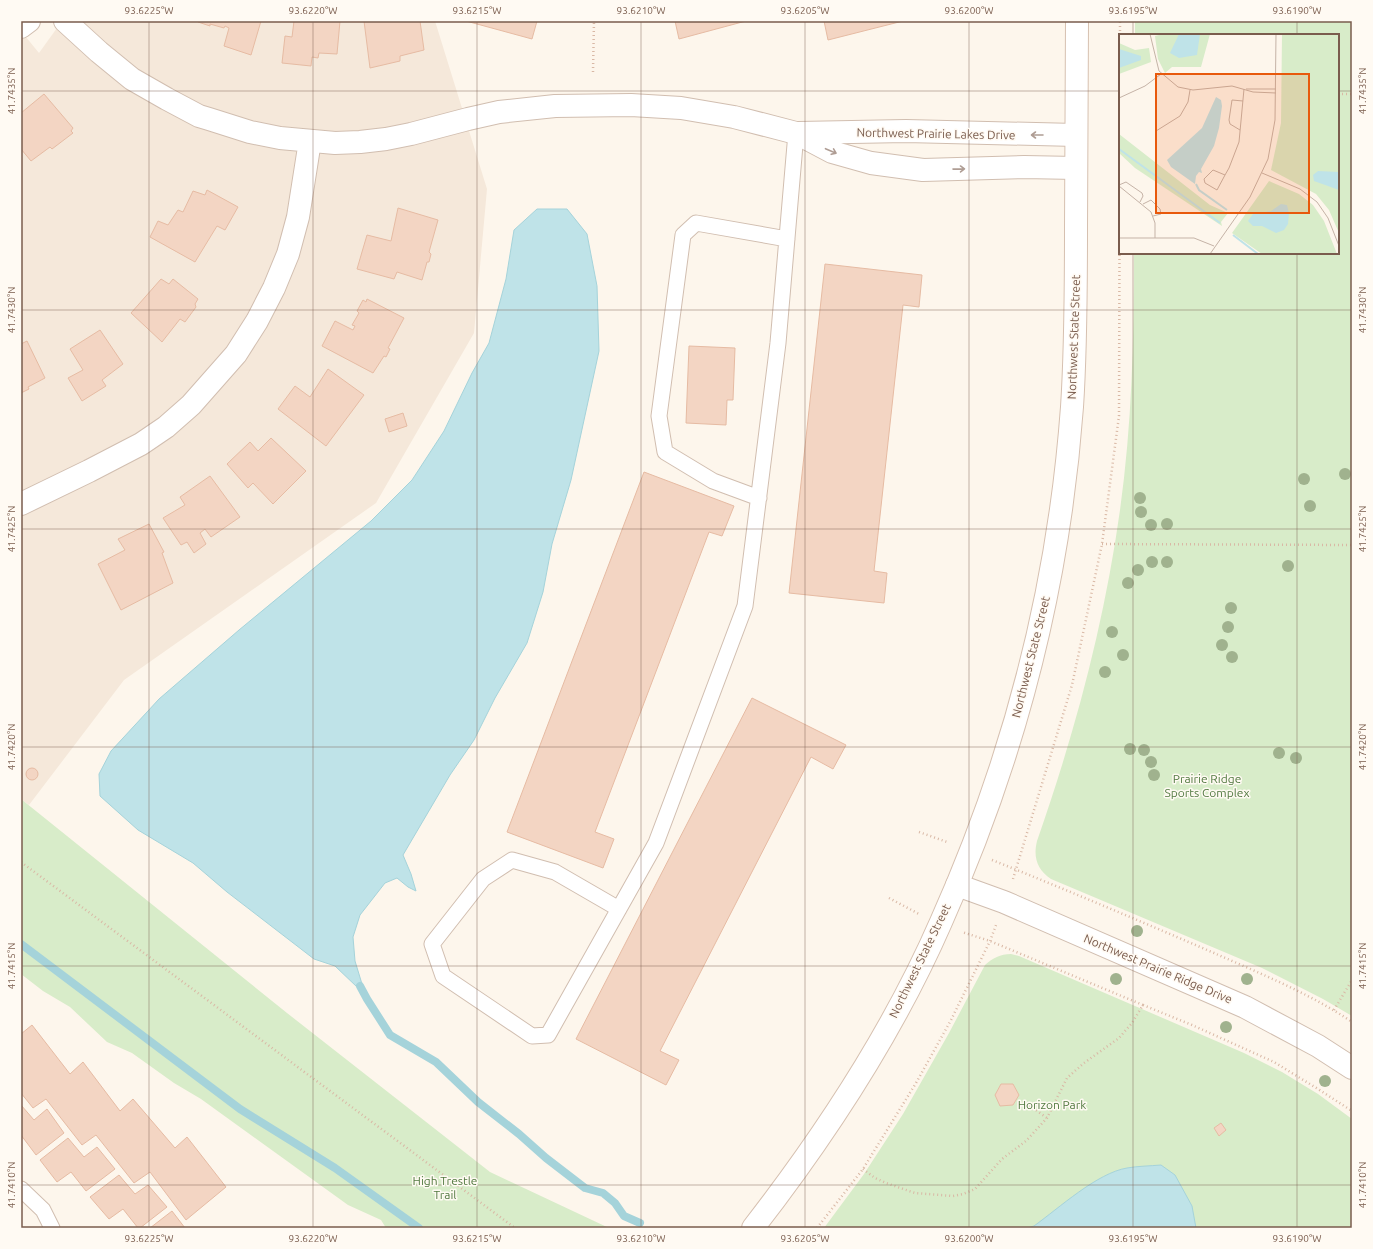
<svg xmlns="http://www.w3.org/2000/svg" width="1373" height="1249" font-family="Ubuntu,sans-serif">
	<rect width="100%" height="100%" fill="#fdf6ec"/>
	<!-- residential -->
	<path fill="#f5e8da" d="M62 21H435L487 189 474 333 376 503 124 680 29 805 21 799V31L39 53Z"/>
	<!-- green -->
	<path fill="#d8ecc9" d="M1135 21H1352V1016L1323 999 1262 968 1051 879C1037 870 1033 857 1037 841 1075 732 1104 625 1120 510 1132 425 1134 339 1134 253H1338V35H1135Z
		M21 799 287 1013 490 1172 609 1228H386L381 1220 348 1205 201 1099 174 1083 132 1053 107 1042 70 1007 43 991 21 974Z
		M1011 954 1019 956 1244 1053 1282 1072 1318 1094 1352 1119V1228H824L864 1174 903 1114 949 1033 985 965C993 958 1000 954 1011 954Z"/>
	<!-- water -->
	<path fill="#bfe3e8" stroke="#a5d3da" d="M537 209H567L587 234 597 286 599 351 571 480 552 544 543 592 527 643 495 698 474 740 450 775 403 855 411 874 416 891 408 887 397 878 385 883 360 915 353 937 355 961 362 984 357 987 335 966 314 959 227 892 193 863 138 830 100 796 99 774 111 751 159 699 239 630 371 521 412 480 444 431 472 373 489 343 506 279 514 230Z
		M1161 1165 1175 1175 1192 1206 1196 1228H1027L1034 1226C1059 1208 1097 1173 1127 1168 1138 1166 1150 1166 1161 1165Z"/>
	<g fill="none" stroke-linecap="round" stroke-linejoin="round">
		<!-- stream -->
		<path stroke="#a5d3da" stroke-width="8" d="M21 944 240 1109 335 1168 419 1228
			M360 986 367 999 390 1035 436 1062 478 1102 519 1134 546 1158 585 1188 603 1193 615 1203 624 1216 640 1223"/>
	</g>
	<!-- building -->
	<path fill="#f3d5c3" stroke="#e6bba3" d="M199 21H261L251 55 224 46 229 28 225 26 224 28 210 24V26L198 22Z
		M294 21H340L337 54 319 53 318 58 312 57 311 66 282 63 285 36 292 37Z
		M364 21H420L424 50 400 56V61L370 68Z
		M466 21H537L532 39Z
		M675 21H746L679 39Z
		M824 21H903L828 40Z
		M44 94 73 128 71 131 73 133 52 149 50 147 31 161 21 149V113Z
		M207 190 238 207 225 230 217 226 195 262 150 237 158 221 168 225 178 210 183 212 193 191 205 195Z
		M398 208 438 220 429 252 431 254 429 262H427L422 280 397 272 394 279 357 269 367 235 391 241Z
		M825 264 922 275 919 307 903 305 874 571 887 573 884 603 789 593Z
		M161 279 169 284 173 279 198 299 195 304 196 307 185 322 180 319 162 342 131 313Z
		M367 299 404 318 388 348 390 349 386 357 384 356 373 373 322 346 335 321 353 330 355 326 352 325 359 313 357 311 363 300 366 302Z
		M100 330 123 364 102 380 106 386 82 401 68 378 83 370 70 349Z
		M27 341 45 378 28 387 29 389 21 393V344Z
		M689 346 735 348 733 400H727L726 425 686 423Z
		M328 369 364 395 326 446 278 409 295 386 310 397Z
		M403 413 407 426 389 432 385 419Z
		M271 438 306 471 273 504 253 483 248 488 227 464 250 442 258 451Z
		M644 472 734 506 722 536 709 532 595 832 614 839 603 868 507 832Z
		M210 476 240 517 211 537 205 529 200 533 206 544 194 553 187 542 181 545 163 518 185 505 180 497Z
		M149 524 164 552 162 553 173 583 121 610 98 564 125 550 118 539Z
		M752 698 846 745 833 769 811 757 660 1051 679 1060 666 1085 576 1039Z
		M26 774a6 6 0 1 1 12 0a6 6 0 1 1-12 0Z
		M32 1025 70 1074 83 1062 120 1111 133 1099 175 1148 187 1137 226 1187 186 1220 150 1172 134 1183 96 1135 82 1145 46 1099 33 1108 21 1093V1034Z
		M1001 1084H1013L1019 1095 1013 1105 1000 1106 995 1095Z
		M21 1105 34 1120 47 1109 64 1133 36 1155 21 1135Z
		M1221 1123 1226 1130 1219 1136 1214 1128Z
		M68 1138 84 1157 97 1147 115 1169 86 1191 71 1172 57 1182 40 1160Z
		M119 1175 135 1194 148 1185 167 1207 140 1228H138L123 1209 109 1219 90 1197Z
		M172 1211 185 1228H150Z"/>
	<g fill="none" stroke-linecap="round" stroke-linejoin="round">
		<!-- service casing -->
		<g stroke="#d1beb0" stroke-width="17">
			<path id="service" d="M759 498 713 481 665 452 659 416 683 235 696 223 787 239
				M619 909 555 872 512 860 483 879 432 944 443 976 532 1036 548 1035 656 843 745 606 778 343 796 133
				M21 1189 43 1210 52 1228"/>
		</g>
		<!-- minor casing -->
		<g stroke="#d1beb0" stroke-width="24">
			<path id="minor" d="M65 21 99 52 132 79 167 99 199 116 209 119 250 132 280 138 335 143 360 142 386 139 411 134 468 119 499 112 555 106 631 105 681 108 734 117 796 133 832 152 871 163 923 170 1024 167 1076 168
				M21 27 29 21
				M798 133 906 131 1076 135
				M21 504 89 471 141 444 166 427 191 405 236 354 257 321 274 288 288 254 298 217 310 141"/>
		</g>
		<!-- tertiary casing -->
		<g stroke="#d1beb0" stroke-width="24">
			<path id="tertiary" d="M957 885 1004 902 1245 1007 1318 1046 1352 1068"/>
		</g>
		<!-- secondary casing -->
		<g stroke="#d6c0b0" stroke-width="24">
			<path id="secondary" d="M753 1228C826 1134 893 1032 941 922 1014 759 1059 585 1072 407 1076 347 1076 287 1076 227 1076 158 1077 90 1077 21"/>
		</g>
		<!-- path -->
		<path stroke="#d9b8a5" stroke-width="2.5" stroke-dasharray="1 3" stroke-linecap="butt" d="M1120 35V21
			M593 72 594 21
			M1338 94H1352
			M1102 544 1352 545
			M919 832 947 842
			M992 860C1067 890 1140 921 1214 953 1259 973 1311 994 1352 1022
			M21 862 515 1228
			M1013 879 1072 685 1102 544 1119 416 1120 80
			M889 898 919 914
			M1143 1005 1192 1025 1274 1062 1318 1089 1352 1111
			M1334 1010 1352 980
			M1023 1101 1047 1118
			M863 1169 875 1178 886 1183 915 1193 953 1196 963 1194 975 1189 1002 1159 1026 1141 1047 1118 1067 1078 1084 1063 1119 1038 1132 1023 1143 1005 990 941 962 932
			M817 1228 863 1169 916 1083 951 1020 990 941 996 925"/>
		<!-- service -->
		<use href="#service" stroke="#fff" stroke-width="15"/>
		<!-- minor -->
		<use href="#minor" stroke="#fff" stroke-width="22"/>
		<!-- tertiary -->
		<use href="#tertiary" stroke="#fff" stroke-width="22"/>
		<!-- secondary -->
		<use href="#secondary" stroke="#fff" stroke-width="22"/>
	</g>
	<!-- trees -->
	<g fill="#a0b28e">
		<circle cx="1345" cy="474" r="6"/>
		<circle cx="1304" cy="479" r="6"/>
		<circle cx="1140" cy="498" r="6"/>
		<circle cx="1310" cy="506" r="6"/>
		<circle cx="1141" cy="512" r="6"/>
		<circle cx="1167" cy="524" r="6"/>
		<circle cx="1151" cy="525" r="6"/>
		<circle cx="1152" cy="562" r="6"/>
		<circle cx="1167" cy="562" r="6"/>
		<circle cx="1288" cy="566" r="6"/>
		<circle cx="1138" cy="570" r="6"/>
		<circle cx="1128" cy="583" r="6"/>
		<circle cx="1231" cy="608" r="6"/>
		<circle cx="1228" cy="627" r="6"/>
		<circle cx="1112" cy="632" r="6"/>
		<circle cx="1222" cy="645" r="6"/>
		<circle cx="1123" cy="655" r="6"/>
		<circle cx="1232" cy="657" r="6"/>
		<circle cx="1105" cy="672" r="6"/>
		<circle cx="1130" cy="749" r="6"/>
		<circle cx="1144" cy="750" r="6"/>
		<circle cx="1279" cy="753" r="6"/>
		<circle cx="1296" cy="758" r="6"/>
		<circle cx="1151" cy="762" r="6"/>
		<circle cx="1154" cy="775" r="6"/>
		<circle cx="1137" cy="931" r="6"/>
		<circle cx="1116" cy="979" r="6"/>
		<circle cx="1247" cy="979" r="6"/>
		<circle cx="1226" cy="1027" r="6"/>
		<circle cx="1325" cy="1081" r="6"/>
	</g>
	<!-- one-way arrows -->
	<defs><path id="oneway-shaft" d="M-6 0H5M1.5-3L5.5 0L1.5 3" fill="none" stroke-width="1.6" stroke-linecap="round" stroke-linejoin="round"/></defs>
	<g stroke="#af9d94">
		<use href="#oneway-shaft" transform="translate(1037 135) rotate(-180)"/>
		<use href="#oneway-shaft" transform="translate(831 151) rotate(23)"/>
		<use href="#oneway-shaft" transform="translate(959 169) rotate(-1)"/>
	</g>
	<!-- ticks -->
	<path fill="none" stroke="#7a5c4d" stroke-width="1" stroke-opacity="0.45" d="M149 21V1228M313 21V1228M477 21V1228M641 21V1228M805 21V1228M969 21V1228M1133 21V35M1297 21V35M21 91H1120M1338 91H1352M1133 253V1228M1297 253V1228M21 310H1352M21 529H1352M21 747H1352M21 966H1352M21 1185H1352"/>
	<g text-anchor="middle" stroke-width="3" stroke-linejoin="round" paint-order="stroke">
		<!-- street labels -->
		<g font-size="12" fill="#7a5c4d" stroke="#fffaf3">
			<text transform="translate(936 134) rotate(1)" y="4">Northwest Prairie Lakes Drive</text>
			<text transform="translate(1074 337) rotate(-88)" y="4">Northwest State Street</text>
			<text transform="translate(1031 657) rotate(-76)" y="4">Northwest State Street</text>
			<text transform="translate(920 961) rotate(-64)" y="4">Northwest State Street</text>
			<text transform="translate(1158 969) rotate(23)" y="4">Northwest Prairie Ridge Drive</text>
		</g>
		<!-- park labels -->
		<g font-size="12" fill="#537a41" stroke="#fffaf3">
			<text x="1207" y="783">Prairie Ridge<tspan x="1207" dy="14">Sports Complex</tspan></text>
			<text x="1052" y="1109">Horizon Park</text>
			<text x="445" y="1185">High Trestle<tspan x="445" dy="14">Trail</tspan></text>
		</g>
	</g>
	<!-- overview -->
	<g transform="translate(1119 34)">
		<rect width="220" height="220" fill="#fdf6ec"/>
		<path d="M44 0H91L82 33H53L46 39 39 25 36 2ZM163 0H220V199L210 176 197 160 152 136 162 89ZM0 9 16 16 30 14 32 28 0 40ZM0 100 91 171 109 179 102 188 103 192 16 134 0 119ZM150 147 180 160 194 171 205 187 218 220H143L113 199Z" fill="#d8ecc9"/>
		<path d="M60 0H81L78 21 60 24 51 19ZM0 15 22 22V26L0 34ZM97 63 102 66 103 72 100 94 95 112 82 135 83 139 80 138 77 142 76 150 52 133 48 126 83 94ZM199 137 220 138V156L195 147 194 141ZM162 170 168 171 170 179 169 190 165 196 157 199 143 192H134L129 187 134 180 152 177Z" fill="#bfe3e8"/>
		<path fill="none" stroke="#bfe3e8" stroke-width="2" d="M0 115 101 189M77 150 80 156 108 176M114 201 139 220"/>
		<path fill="none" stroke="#c5b3a7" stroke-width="1" d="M31 0 40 37 59 53 74 56 113 52 134 58 157 59M127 55H157M0 64 26 52 42 40M121 96 111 90 110 86 113 66 124 67M37 97 61 82 69 68 71 56M143 139 181 155 198 168 209 184 220 212M106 141 94 136 85 145 86 149 98 156 106 141 110 134 120 108 125 55M0 151 7 148 23 159 24 162 21 168M0 152 32 178 36 189V204M24 170 32 166 41 175 42 180 34 182M0 204H75L95 212M91 220 131 163 149 125 156 86 157 0"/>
		<path fill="#e8590c" fill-opacity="0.15" stroke="#e8590c" stroke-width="2" d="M37 40H190V179H37Z"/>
		<rect width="220" height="220" fill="none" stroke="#7a5c4d" stroke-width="2"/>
	</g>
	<!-- border -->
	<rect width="1373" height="1249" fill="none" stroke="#fffaf3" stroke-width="44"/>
	<rect x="22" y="22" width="1329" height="1205" fill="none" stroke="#7a5c4d" stroke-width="1.5"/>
	<g font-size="10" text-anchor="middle" fill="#7a5c4d">
		<text x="149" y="14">93.6225°W</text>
		<text x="313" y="14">93.6220°W</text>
		<text x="477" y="14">93.6215°W</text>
		<text x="641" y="14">93.6210°W</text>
		<text x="805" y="14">93.6205°W</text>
		<text x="969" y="14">93.6200°W</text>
		<text x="1133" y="14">93.6195°W</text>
		<text x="1297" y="14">93.6190°W</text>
		<text transform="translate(11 91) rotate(-90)" y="4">41.7435°N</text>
		<text transform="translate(1362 91) rotate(-90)" y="4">41.7435°N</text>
		<text transform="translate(11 310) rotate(-90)" y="4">41.7430°N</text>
		<text transform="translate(1362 310) rotate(-90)" y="4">41.7430°N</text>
		<text transform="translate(11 529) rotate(-90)" y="4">41.7425°N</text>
		<text transform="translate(1362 529) rotate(-90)" y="4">41.7425°N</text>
		<text transform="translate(11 747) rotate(-90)" y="4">41.7420°N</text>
		<text transform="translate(1362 747) rotate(-90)" y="4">41.7420°N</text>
		<text transform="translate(11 966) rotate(-90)" y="4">41.7415°N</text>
		<text transform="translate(1362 966) rotate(-90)" y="4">41.7415°N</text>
		<text transform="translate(11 1185) rotate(-90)" y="4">41.7410°N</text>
		<text transform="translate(1362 1185) rotate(-90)" y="4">41.7410°N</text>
		<text x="149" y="1242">93.6225°W</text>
		<text x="313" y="1242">93.6220°W</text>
		<text x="477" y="1242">93.6215°W</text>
		<text x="641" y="1242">93.6210°W</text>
		<text x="805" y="1242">93.6205°W</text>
		<text x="969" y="1242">93.6200°W</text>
		<text x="1133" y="1242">93.6195°W</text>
		<text x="1297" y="1242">93.6190°W</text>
	</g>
</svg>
